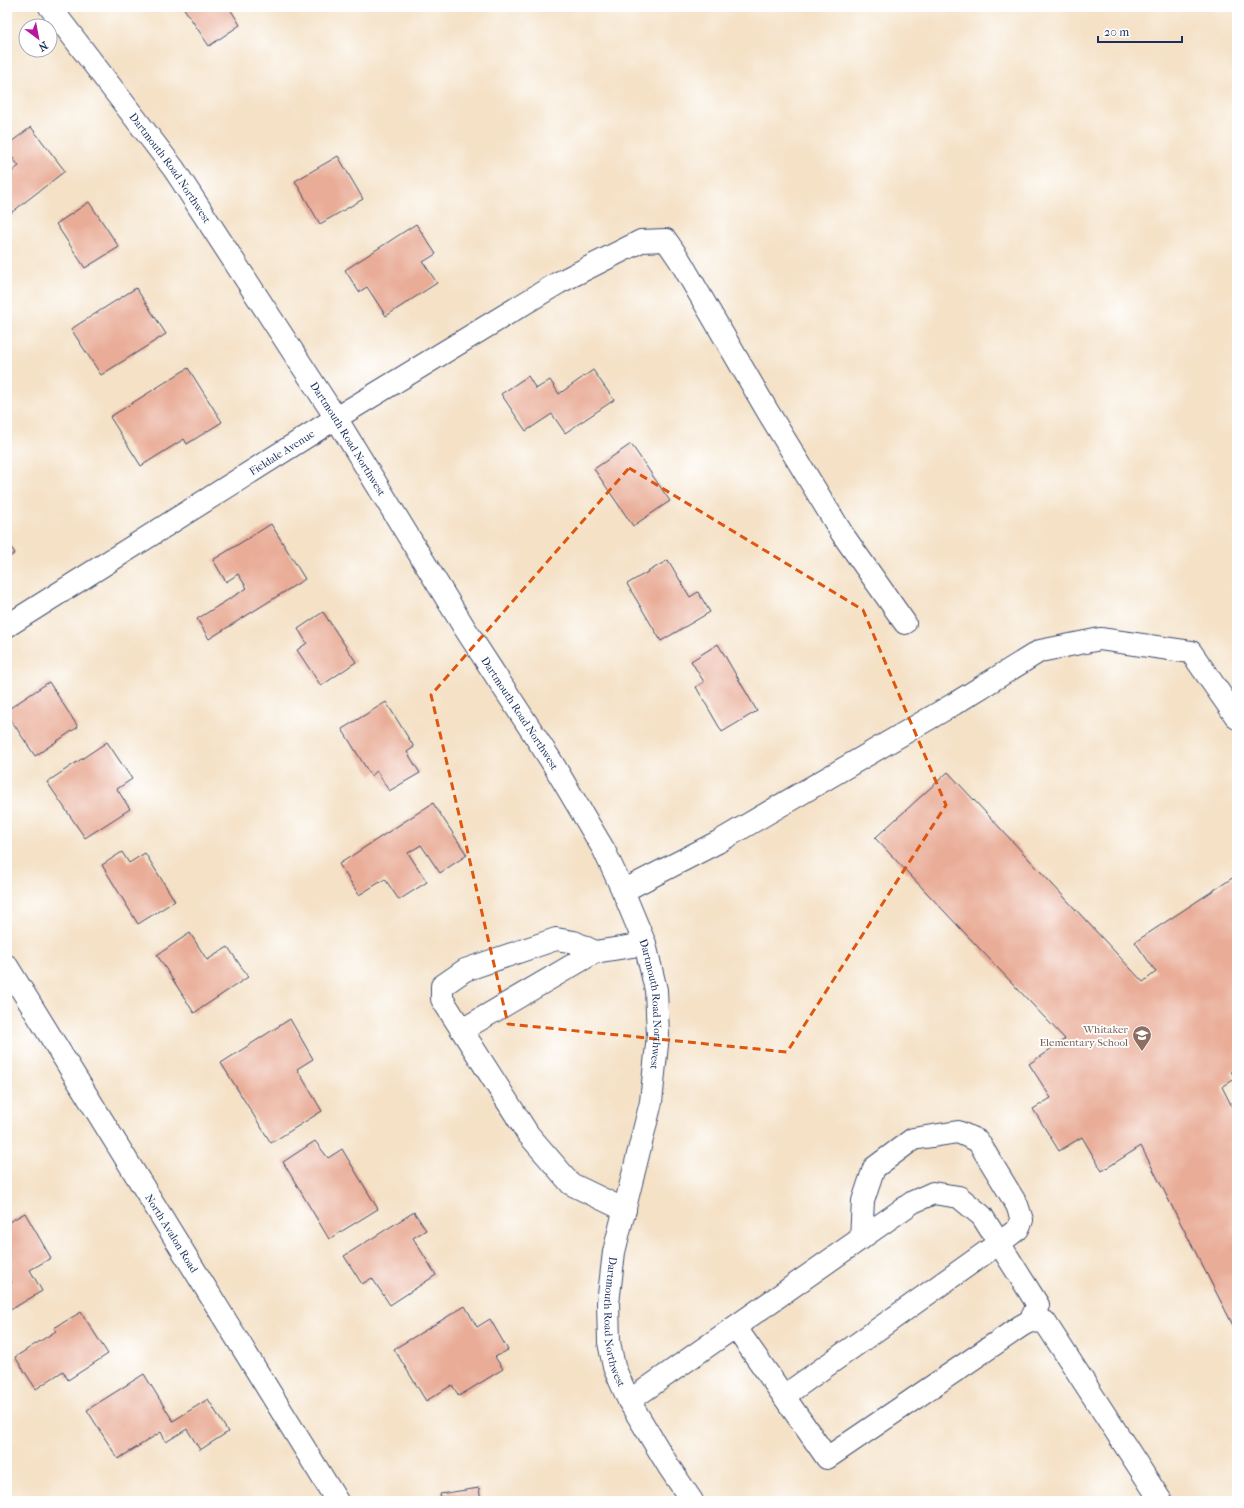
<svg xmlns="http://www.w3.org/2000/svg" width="1244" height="1508" font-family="'IM FELL French Canon',serif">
	<rect width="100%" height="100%" fill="#fff"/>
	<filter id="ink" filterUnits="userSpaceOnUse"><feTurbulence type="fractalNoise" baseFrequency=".025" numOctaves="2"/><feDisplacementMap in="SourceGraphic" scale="8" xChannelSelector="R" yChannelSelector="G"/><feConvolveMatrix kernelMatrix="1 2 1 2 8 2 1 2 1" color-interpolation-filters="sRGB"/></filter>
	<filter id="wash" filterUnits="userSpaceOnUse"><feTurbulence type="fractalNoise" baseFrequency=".012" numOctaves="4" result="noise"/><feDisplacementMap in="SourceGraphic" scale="16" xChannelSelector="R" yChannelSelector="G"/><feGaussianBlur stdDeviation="0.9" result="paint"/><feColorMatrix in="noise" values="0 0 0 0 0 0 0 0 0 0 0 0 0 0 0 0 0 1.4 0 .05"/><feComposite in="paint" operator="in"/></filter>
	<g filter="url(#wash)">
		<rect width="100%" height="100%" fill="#f4e1c6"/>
		<g id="blocks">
			<!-- building -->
			<path fill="#e9ac96" d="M183 7H229L240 25 209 46Z
				M31 127 65 171 7 216V175L19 166 7 151V145Z
				M338 156 363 199 320 224 295 181Z
				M89 202 119 247 85 268 56 224Z
				M416 224 436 254 423 262 437 283 386 316 367 287 359 292 345 270Z
				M136 288 166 334 101 375 71 329Z
				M188 368 222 422 187 444 184 439 141 466 110 417Z
				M593 370 614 400 565 433 552 414 526 431 501 394 528 376 536 389 550 380 559 394Z
				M631 444 670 501 633 526 594 469Z
				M271 524 305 579 209 639 197 619 247 588 238 574 226 582 213 560Z
				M7 541 15 553 7 559Z
				M668 560 690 597 698 592 710 612 661 641 627 584Z
				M323 612 356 662 321 686 297 650 307 643 298 629Z
				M718 644 757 711 722 732 696 687 704 682 691 661Z
				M49 682 78 727 35 756 7 714V710Z
				M386 702 414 747 407 752 420 773 389 791 377 771 371 776 342 729Z
				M107 742 132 779 117 789 130 809 85 838 47 782Z
				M948 772 1143 982 1156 972 1135 942 1237 875V1067L1231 1071 1235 1079 1222 1087 1237 1116V1333L1141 1146 1102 1171 1082 1137 1059 1151 1033 1109 1051 1098 1029 1064 1065 1039 875 838Z
				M433 803 467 855 440 873 421 845 408 853 427 882 399 900 385 879 359 895 339 864Z
				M122 852 129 863 145 853 175 901 138 924 102 865Z
				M190 933 207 960 228 947 248 977 194 1013 157 955Z
				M290 1019 313 1059 297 1069 322 1111 271 1143 221 1063Z
				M315 1141 328 1158 342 1149 378 1209 329 1239 283 1162Z
				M414 1212 426 1230 413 1238 436 1275 390 1305 372 1278 362 1284 344 1256Z
				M25 1213 51 1258 30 1270 42 1291 7 1312V1286L12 1283 7 1275V1223Z
				M465 1306 477 1327 490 1319 508 1350 495 1357 503 1369 459 1396 452 1385 426 1401 394 1349Z
				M81 1312 108 1354 68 1380 63 1371 36 1389 15 1357 56 1331 54 1328Z
				M144 1374 173 1421 208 1399 228 1432 200 1450 187 1429 166 1442 161 1432 118 1459 87 1410Z
				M479 1488 481 1501H441L440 1494Z"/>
		</g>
	</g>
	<g filter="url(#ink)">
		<use href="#blocks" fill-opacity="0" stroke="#3c4a6e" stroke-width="1"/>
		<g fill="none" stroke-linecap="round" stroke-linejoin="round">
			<!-- minor casing -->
			<g stroke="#3c4a6e" stroke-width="24">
				<g id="minor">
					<path id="s1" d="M50 7 174 169 336 418 464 627 550 759 604 850 623 891 645 944 656 990 658 1035 651 1102 614 1252 608 1303 609 1342 614 1367 629 1401 669 1467 692 1501"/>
					<path id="s2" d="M7 626 336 418 558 283 641 241 666 240 679 259 768 412 843 535 905 623"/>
					<path d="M623 891 718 842 954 704 1040 651 1100 639 1191 652 1237 718"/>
					<path id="s3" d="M7 966 337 1501"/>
					<path d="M462 1030 595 952"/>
					<path d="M625 1210 571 1184 528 1134 442 999V986L465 970 556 939 574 942 595 952 645 944"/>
					<path d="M736 1328 827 1458 1021 1326 1030 1321 1045 1322 1161 1501"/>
					<path d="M784 1396 999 1243 1018 1229 1022 1220 1017 1205 978 1141 958 1132 913 1139 874 1168 863 1201 861 1239"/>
					<path d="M629 1401 913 1202 933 1193 959 1197 982 1216 1038 1305 1030 1321"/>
				</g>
			</g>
			<!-- minor -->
			<use href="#minor" stroke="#fff" stroke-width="22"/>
		</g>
	</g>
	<!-- marked area -->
	<path fill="none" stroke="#de5710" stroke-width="3" stroke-dasharray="8 5" stroke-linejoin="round" d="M629 468 863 610 946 805 787 1052 508 1024 431 695Z"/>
	<!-- icons -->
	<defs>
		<g id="school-pin" transform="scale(1)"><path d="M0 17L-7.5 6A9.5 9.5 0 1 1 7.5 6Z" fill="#8d6e63" stroke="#fff"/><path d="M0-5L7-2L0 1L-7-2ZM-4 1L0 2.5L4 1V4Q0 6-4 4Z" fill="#fff"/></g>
	</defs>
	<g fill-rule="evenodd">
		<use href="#school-pin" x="1142" y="1035"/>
	</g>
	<g text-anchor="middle" stroke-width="3.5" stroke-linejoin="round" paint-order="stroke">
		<!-- street labels -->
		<g font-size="11" fill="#1b2f5e" stroke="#fff">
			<text dy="4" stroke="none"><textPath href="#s1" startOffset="201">Dartmouth Road Northwest</textPath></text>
			<text dy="4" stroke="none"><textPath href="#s1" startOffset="525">Dartmouth Road Northwest</textPath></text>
			<text dy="4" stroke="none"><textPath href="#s2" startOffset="325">Fieldale Avenue</textPath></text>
			<text dy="4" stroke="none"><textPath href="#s1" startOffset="849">Dartmouth Road Northwest</textPath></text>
			<text dy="4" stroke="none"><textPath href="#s1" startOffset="1173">Dartmouth Road Northwest</textPath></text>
			<text dy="4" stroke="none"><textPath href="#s3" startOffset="314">North Avalon Road</textPath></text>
			<text dy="4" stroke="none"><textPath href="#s1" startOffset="1497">Dartmouth Road Northwest</textPath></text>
		</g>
		<!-- education labels -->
		<g font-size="11" fill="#785e54" stroke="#fff" text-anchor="end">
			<text x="1128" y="1033">Whitaker<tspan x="1128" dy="13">Elementary School</tspan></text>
		</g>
	</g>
	<!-- margin -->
	<rect width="1244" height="1508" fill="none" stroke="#fff" stroke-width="24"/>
	<!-- north arrow -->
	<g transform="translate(38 38) rotate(148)"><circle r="19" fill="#ffffff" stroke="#a4acbf"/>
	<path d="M0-3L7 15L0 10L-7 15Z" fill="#b5179e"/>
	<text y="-6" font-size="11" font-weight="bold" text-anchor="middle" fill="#1b2f5e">N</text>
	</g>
	<!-- scale -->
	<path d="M1098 36v6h84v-6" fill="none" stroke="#1b2f5e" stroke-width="2"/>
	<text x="1104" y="36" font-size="12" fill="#1b2f5e" stroke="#ffffff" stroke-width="3" paint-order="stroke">20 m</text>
</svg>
